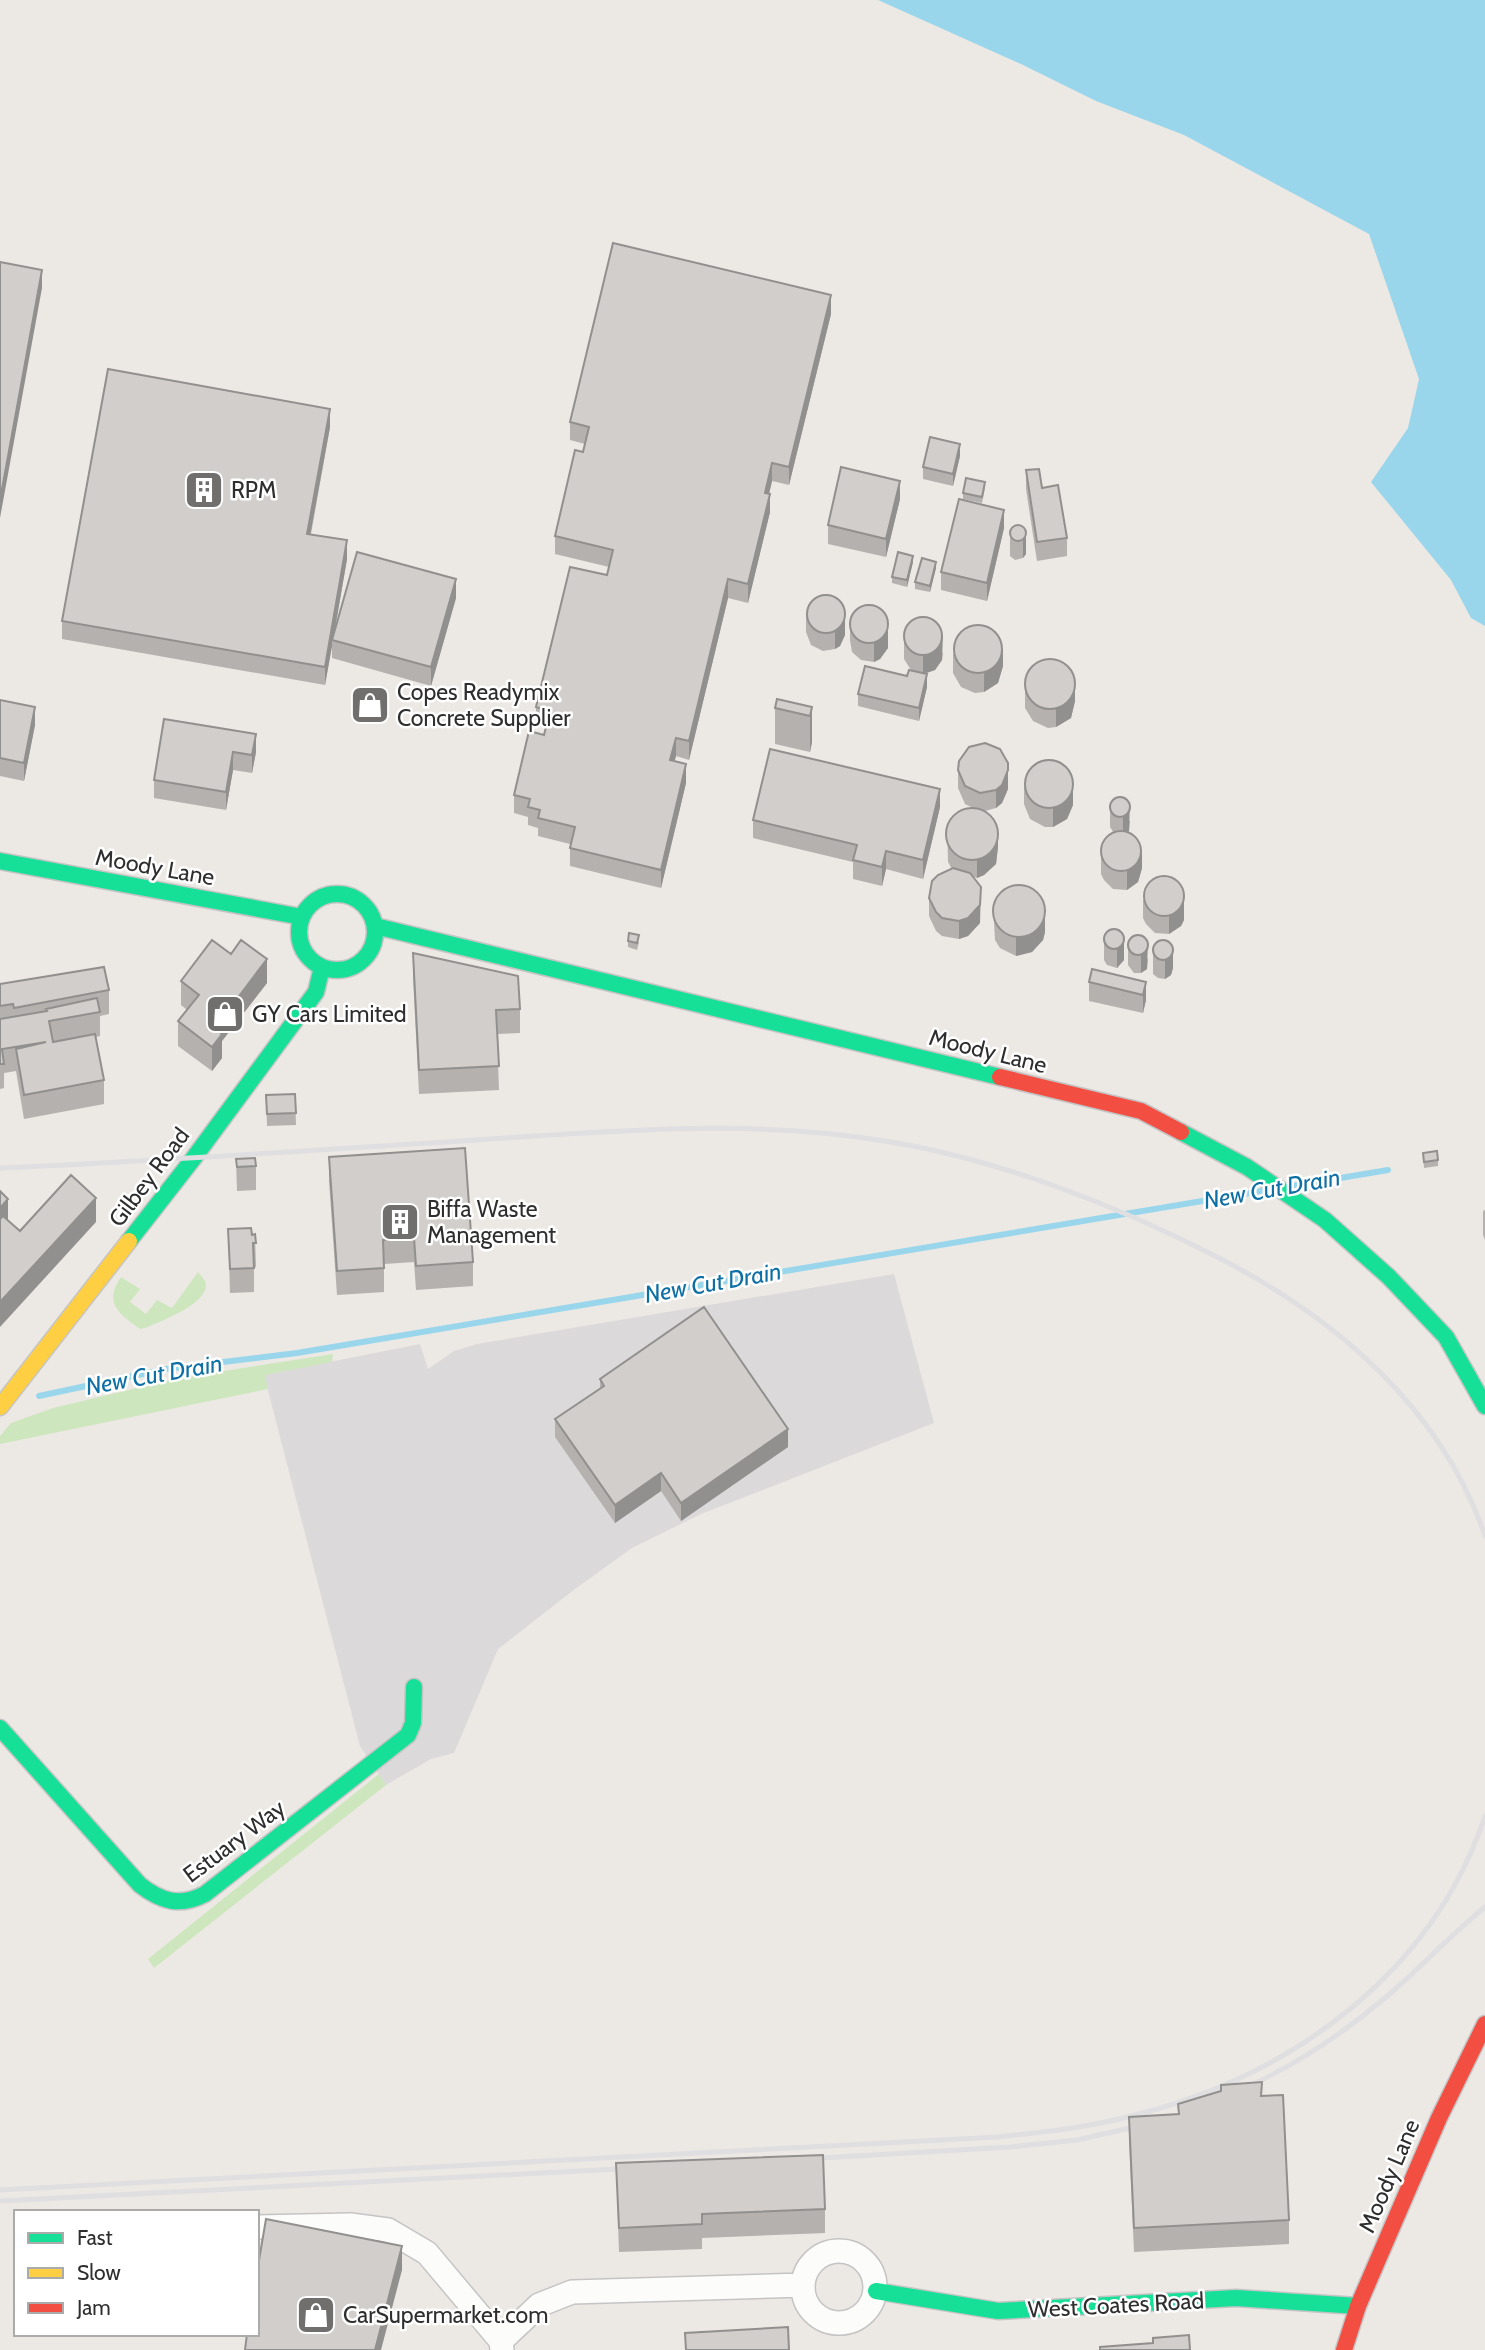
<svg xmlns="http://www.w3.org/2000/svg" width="1485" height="2350" font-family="Cabin,sans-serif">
	<rect width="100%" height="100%" fill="#ece8e4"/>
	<!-- industrial -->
	<path fill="#dcd9db" d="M894 1274 934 1423 701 1514 632 1548 575 1589 498 1649 454 1753 431 1759 386 1785 360 1746 264 1375 420 1344 428 1369 454 1351 477 1344Z"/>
	<!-- green -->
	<path fill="#cee6be" d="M198 1272C200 1275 203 1277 205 1281 213 1302 163 1320 148 1327L140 1329C119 1314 103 1303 121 1277L140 1289 130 1302 146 1314 157 1300 172 1308Z
		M333 1354 332 1362 265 1375 268 1389 0 1444V1436L11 1423 53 1408 179 1378Z
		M379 1774 386 1785 154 1968 148 1959Z"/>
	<!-- water -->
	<path fill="#99d6ec" d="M878 0H1485V626L1471 618 1451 580 1371 482 1408 428 1419 379 1369 234 1184 135 1096 101 1023 65Z"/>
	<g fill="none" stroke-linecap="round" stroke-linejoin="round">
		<!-- stream -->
		<path stroke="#99d6ec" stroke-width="6" d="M1293 1186 1388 1170
			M39 1396 166 1369 297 1353 1262 1191"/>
		<!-- street casing -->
		<g stroke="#c5c4c5" stroke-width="26">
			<path id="street" d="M257 2227 350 2225 388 2230 427 2253 501 2341
				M803 2287a36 36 0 1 1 72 0a36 36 0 1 1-72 0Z
				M502 2350 501 2341 539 2305 572 2292 803 2285"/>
		</g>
		<!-- fast casing -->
		<g stroke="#c5c4c5" stroke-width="19">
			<path id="fast" d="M0 861 302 917
				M299 932a38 38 0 1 1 76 0a38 38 0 1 1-76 0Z
				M375 926 1000 1077
				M1181 1132 1247 1167 1325 1220 1389 1277 1446 1337 1485 1406
				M129 1241 193 1159 316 992 322 967
				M0 1728 140 1885C162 1902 180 1907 205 1894L408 1735 413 1723 414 1687
				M876 2291 998 2311 1236 2298 1358 2306"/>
		</g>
		<!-- slow casing -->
		<g stroke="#c5c4c5" stroke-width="19">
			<path id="slow" d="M0 1407 129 1241"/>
		</g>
		<!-- jam casing -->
		<g stroke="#c5c4c5" stroke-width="19">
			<path id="jam" d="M1000 1077 1141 1111 1181 1132
				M1344 2350 1358 2306 1439 2118 1485 2024"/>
		</g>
		<!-- street -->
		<use href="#street" stroke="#fcfcfb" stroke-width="23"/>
		<!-- fast -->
		<use href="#fast" stroke="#16e098" stroke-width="16"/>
		<!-- slow -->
		<use href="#slow" stroke="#ffcf43" stroke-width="16"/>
		<!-- jam -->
		<use href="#jam" stroke="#f24e42" stroke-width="16"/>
		<!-- rail -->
		<path stroke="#dfdfe1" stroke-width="5" d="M0 1168C159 1161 318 1150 476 1140 610 1131 745 1119 878 1140 993 1157 1117 1205 1219 1258 1336 1318 1442 1409 1485 1536
			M1240 2090C1293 2067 1341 2035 1385 1998 1420 1969 1450 1935 1485 1907
			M804 2159 1010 2147 1077 2140 1148 2124
			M0 2190 998 2137C1045 2132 1092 2127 1139 2114 1294 2074 1433 1972 1485 1816
			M0 2201 636 2168"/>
	</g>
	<!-- wall -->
	<path fill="#b4b1af" d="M831 314 789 485 772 481 769 494 770 512 748 603 728 598 689 760 676 756 674 761 686 783 661 888 570 866V844L538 836V828L528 825V817L514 813V795L544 735 546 728 536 725V707L607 575 609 567 555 554V536L585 444 570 440V422Z
		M330 427 311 534 347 559 335 629 456 598 431 686 332 658V646L325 685 62 639V621Z
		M960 456 953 486 923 479V467Z
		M1026 470 1042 488 1067 538V556L1037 561 1026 489Z
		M985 488 982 503 963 499V493Z
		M900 499 886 557 828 544V525Z
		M1022 526 1026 554 1023 558 1015 560 1010 556V530Z
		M1004 528 987 601 941 590V572Z
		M913 562 907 587 892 583V577Z
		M936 568 930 592 915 589V582Z
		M806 614 845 635 840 646 835 649 823 651 811 645 806 632Z
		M850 622 888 648 880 659 874 662 861 660 852 652 850 640Z
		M904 634 943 653 942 660 935 670 924 674 927 687 919 721 858 706V694L919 673 911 670 904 659Z
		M953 654 1003 666 998 683 984 692 975 693 961 687 953 673Z
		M1025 681 1075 701 1071 718 1056 727 1048 728 1033 721 1025 708Z
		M0 700 35 725 24 781 0 776Z
		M812 707V742L810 752 775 744V708Z
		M164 719 256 752 252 773 233 770 226 810 154 798V780Z
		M958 770 1008 789 1002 803 996 808 985 811 998 847 996 864 984 875 977 878 974 877 980 923 968 936 959 939 942 936 936 931 929 916V898L952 869 948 862 947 825 975 809 965 804 958 788Z
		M1024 785 1073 805 1067 819 1053 827H1045L1030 819 1024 804Z
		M940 807 923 879 886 869 882 886 853 879V862L753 838V820Z
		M1110 809 1130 821 1129 831 1128 832 1142 868 1138 882 1127 890 1113 889 1104 880 1101 874V855L1114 833 1110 827Z
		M1143 900 1184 920 1181 926 1169 934 1155 933 1146 924 1143 918Z
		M993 904 1045 932 1043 940 1032 952 1016 956 1000 948 995 940Z
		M1112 928 1124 960 1117 968 1107 965 1104 960V941Z
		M628 941 639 942 637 950 628 947Z
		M1153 946 1173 968 1171 975 1165 979 1158 978 1153 974Z
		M1128 947 1148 959 1147 969 1141 973H1134L1128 965Z
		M413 953 520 1009V1033L497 1034 499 1090 419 1094 413 977Z
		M181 981 267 983 222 1041V1058L212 1071 178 1046V1021L187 1010 181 1005Z
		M1089 982H1146V1000L1143 1013 1089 1001Z
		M0 984 109 990V1014L100 1016V1036L96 1037 104 1080V1104L24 1119 16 1071 4 1073V1088L0 1089Z
		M295 1094 296 1125 267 1126 266 1095Z
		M1423 1153 1438 1160V1166L1424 1168Z
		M329 1157 473 1262V1286L416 1290 414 1262 384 1264V1292L337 1295 329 1181Z
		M236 1159 256 1166V1190L237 1191Z
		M1485 1210V1240L1483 1235V1211Z
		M228 1229 252 1235 255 1234 256 1267H254V1292L230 1293Z
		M600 1379 788 1447 681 1521 661 1491 615 1523 555 1437V1419L600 1389Z
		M1262 2096 1289 2220V2244L1134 2252 1129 2141V2117L1178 2114V2104Z
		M616 2163 825 2209V2233L702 2238V2249L619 2252Z"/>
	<!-- shaded-wall -->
	<path fill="#92908e" d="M42 270V288L0 518V500Z
		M831 295V314L789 485V467Z
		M330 409V427L307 552V534Z
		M960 444V456L953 486V474Z
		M772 463V481L765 511V493Z
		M900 481V499L886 557V539Z
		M770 494V512L748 603V584Z
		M1004 510V528L987 601V583Z
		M1026 536V554L1023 558V540Z
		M347 540V559L333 640H332V646L325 685V667Z
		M913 556V562L907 587V580Z
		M936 562V568L930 592V586Z
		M456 579V598L431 686V667Z
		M728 579V598L689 760V741Z
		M845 617V635L840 646 835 649V631Z
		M888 630V648L880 659 874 662V643Z
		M943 635 942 660 935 670 923 674V656Z
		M1003 648V666L998 683 984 692V674Z
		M927 674V687L919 721V708Z
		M1075 683V701L1071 718 1056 727V709Z
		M35 707V725L24 781V763Z
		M812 707V742L810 752V716Z
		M256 734V752L252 773V755Z
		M676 738V756L670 779V760Z
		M233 752V770L226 810V792Z
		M686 764V783L661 888V870Z
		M1008 770V789L1002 803 996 808V790Z
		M1073 787V805L1067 819 1053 827V808Z
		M940 789V807L923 879V860Z
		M1130 802 1129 831 1123 835V817Z
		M998 829V847L996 864 984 875 977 878V860Z
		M1142 850V868L1138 882 1127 890V871Z
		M886 851V869L882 886V867Z
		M981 887 980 923 968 936 959 939V921Z
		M1184 902V920L1181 926 1169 934V916Z
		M1045 913V932L1043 940 1032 952 1016 956V937Z
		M1148 940 1147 969 1141 973V955Z
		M1124 942V960L1117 968V949Z
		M1173 950V968L1171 975 1165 979V961Z
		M267 959V983L222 1041V1058L212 1071V1047L215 1028Z
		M1146 982V1000L1143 1013V995Z
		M96 1198V1222L0 1327V1302Z
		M8 1199V1223L0 1232V1208Z
		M788 1429V1447L681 1521V1503Z
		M661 1473V1491L615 1523V1505Z
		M402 2246V2270L381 2350H375Z"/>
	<!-- building -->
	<path fill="#d1cecb" stroke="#92908e" stroke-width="2" d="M613 243 831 295 789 467 772 463 765 493 770 494 748 584 728 579 689 741 676 738 670 760 686 764 661 870 570 848 575 827 538 818 540 810 528 807 530 799 514 795 529 731 544 735 550 711 536 707 570 567 607 575 613 550 555 536 575 450 583 452 589 427 570 422Z
		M0 262 42 270 0 500Z
		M108 369 330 409 307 534 347 540 325 667 62 621Z
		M930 437 960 444 953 474 923 467Z
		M841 467 900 481 886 539 828 525Z
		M1039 469 1042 488 1058 485 1067 538 1037 542 1026 470Z
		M966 478 985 482 982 497 963 493Z
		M959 499 1004 510 987 583 941 572Z
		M1010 533a8 8 0 1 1 16 0a8 8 0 1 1-16 0Z
		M357 552 456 579 431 667 332 640Z
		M898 552 913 556 907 580 892 577Z
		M922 558 936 562 930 586 915 582Z
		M807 614a19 19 0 1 1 38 0a19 19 0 1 1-38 0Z
		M850 624a19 19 0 1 1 38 0a19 19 0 1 1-38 0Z
		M904 636a19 19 0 1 1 38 0a19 19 0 1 1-38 0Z
		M954 649a24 24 0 1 1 48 0a24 24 0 1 1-48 0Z
		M1025 684a25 25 0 1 1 50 0a25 25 0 1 1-50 0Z
		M865 666 907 676 909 670 927 674 919 708 858 694Z
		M777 699 812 707 810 716 775 708Z
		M0 700 35 707 24 763 0 758Z
		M164 719 256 734 252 755 233 752 226 792 154 780Z
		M985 743 1000 749 1008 763V770L1002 785 996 790 980 793 965 786 958 770 959 761 969 747Z
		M770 749 940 789 923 860 886 851 882 867 853 860 857 845 753 820Z
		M1025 784a24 24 0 1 1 48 0a24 24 0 1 1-48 0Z
		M1110 807a10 10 0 1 1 20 0a10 10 0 1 1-20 0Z
		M946 834a26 26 0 1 1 52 0a26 26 0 1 1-52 0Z
		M1101 851a20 20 0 1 1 40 0a20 20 0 1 1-40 0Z
		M953 868 970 873 981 887 980 905 968 918 959 921 942 918 936 912 929 898 932 881 938 875Z
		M1144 896a20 20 0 1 1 40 0a20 20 0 1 1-40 0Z
		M993 911a26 26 0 1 1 52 0a26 26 0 1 1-52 0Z
		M1104 939a10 10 0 1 1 20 0a10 10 0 1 1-20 0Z
		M629 933 639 935 637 943 628 941Z
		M1128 945a10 10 0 1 1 20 0a10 10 0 1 1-20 0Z
		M1153 950a10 10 0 1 1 20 0a10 10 0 1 1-20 0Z
		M212 940 231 954 241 940 267 959 215 1028 222 1034 212 1047 178 1021 199 995 181 981Z
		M413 953 518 976 520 1009 496 1010 499 1066 419 1070Z
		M104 967 109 990 14 1008 13 1004 0 1006V984Z
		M1092 969 1146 982 1143 995 1089 982Z
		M97 998 100 1012 49 1021 53 1042 95 1034 104 1080 24 1095 16 1049 46 1042 2 1049 4 1064H0V1019L47 1011 46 1009Z
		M295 1094 296 1113 267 1114 266 1095Z
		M465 1148 473 1262 416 1266 414 1238 383 1240 384 1268 337 1271 329 1157Z
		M1437 1151 1438 1160 1424 1162 1423 1153Z
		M255 1158 256 1166 237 1167 236 1159Z
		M71 1175 96 1198 0 1302V1219L3 1216 20 1231Z
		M0 1191 8 1199 0 1208Z
		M251 1228 252 1235 255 1234 256 1243H253L254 1268 230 1269 228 1229Z
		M704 1307 788 1429 681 1503 661 1473 615 1505 555 1419 604 1386 600 1379Z
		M1262 2082 1261 2096 1283 2095 1289 2220 1134 2228 1129 2117 1179 2114 1178 2104 1221 2091V2085Z
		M823 2155 825 2209 702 2214V2224L619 2228 616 2163Z
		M266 2219 402 2246 375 2350H245L247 2334H257V2272Z
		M788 2327 789 2350H686L685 2333Z
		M1189 2335 1190 2350H1100V2347L1153 2343V2338Z"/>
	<!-- icons -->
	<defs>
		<g id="building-square" transform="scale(2.0125)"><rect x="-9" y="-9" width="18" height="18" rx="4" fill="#706f6e" stroke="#fff"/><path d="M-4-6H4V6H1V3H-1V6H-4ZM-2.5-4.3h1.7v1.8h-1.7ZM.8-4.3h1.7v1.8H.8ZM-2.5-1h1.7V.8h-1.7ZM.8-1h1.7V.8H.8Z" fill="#fff"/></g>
		<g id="shop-square" transform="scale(2.0125)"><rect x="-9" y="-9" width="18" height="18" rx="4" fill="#706f6e" stroke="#fff"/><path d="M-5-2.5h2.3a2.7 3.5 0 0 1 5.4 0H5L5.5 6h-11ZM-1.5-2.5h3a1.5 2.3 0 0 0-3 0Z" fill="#fff"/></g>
	</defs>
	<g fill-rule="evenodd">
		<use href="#building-square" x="204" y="490"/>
		<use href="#shop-square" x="370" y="705"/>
		<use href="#shop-square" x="225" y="1014"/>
		<use href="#building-square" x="400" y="1222"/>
		<use href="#shop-square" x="316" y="2315"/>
	</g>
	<g text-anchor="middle" stroke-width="5" stroke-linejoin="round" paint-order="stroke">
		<!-- poi labels -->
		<g font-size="23" fill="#2e2e2e" stroke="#fff" text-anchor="start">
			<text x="231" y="498">RPM</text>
			<text x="397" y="700">Copes Readymix<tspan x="397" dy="26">Concrete Supplier</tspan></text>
			<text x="252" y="1022">GY Cars Limited</text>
			<text x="427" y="1217">Biffa Waste<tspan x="427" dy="26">Management</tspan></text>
			<text x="343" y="2323">CarSupermarket.com</text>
		</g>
		<!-- street labels -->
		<g font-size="23" fill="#2e2e2e" stroke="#fff">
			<text transform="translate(155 867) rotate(10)" y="8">Moody Lane</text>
			<text transform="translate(988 1051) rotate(14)" y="8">Moody Lane</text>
			<text transform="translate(149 1177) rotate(-53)" y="8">Gilbey Road</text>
			<text transform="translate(234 1841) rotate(-37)" y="8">Estuary Way</text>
			<text transform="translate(1389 2176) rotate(-67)" y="8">Moody Lane</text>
			<text transform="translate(1116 2305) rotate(-3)" y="8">West Coates Road</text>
		</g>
		<!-- water labels -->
		<g font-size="24" font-style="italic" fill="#0d6fa3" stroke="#fff">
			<text transform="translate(1272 1189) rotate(-10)" y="8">New Cut Drain</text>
			<text transform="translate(713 1283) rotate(-10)" y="8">New Cut Drain</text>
			<text transform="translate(154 1375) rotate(-10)" y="8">New Cut Drain</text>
		</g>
	</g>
	<!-- legend -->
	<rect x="14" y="2210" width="245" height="126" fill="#ffffff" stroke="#ababab" stroke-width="2"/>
	<rect x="28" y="2233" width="35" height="10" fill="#16e098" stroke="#ababab" stroke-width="2"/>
	<text x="77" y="2245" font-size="21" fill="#2e2e2e">Fast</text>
	<rect x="28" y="2268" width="35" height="10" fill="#ffcf43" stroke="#ababab" stroke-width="2"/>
	<text x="77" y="2280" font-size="21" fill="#2e2e2e">Slow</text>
	<rect x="28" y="2303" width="35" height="10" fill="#f24e42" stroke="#ababab" stroke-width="2"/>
	<text x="77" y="2315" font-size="21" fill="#2e2e2e">Jam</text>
</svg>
